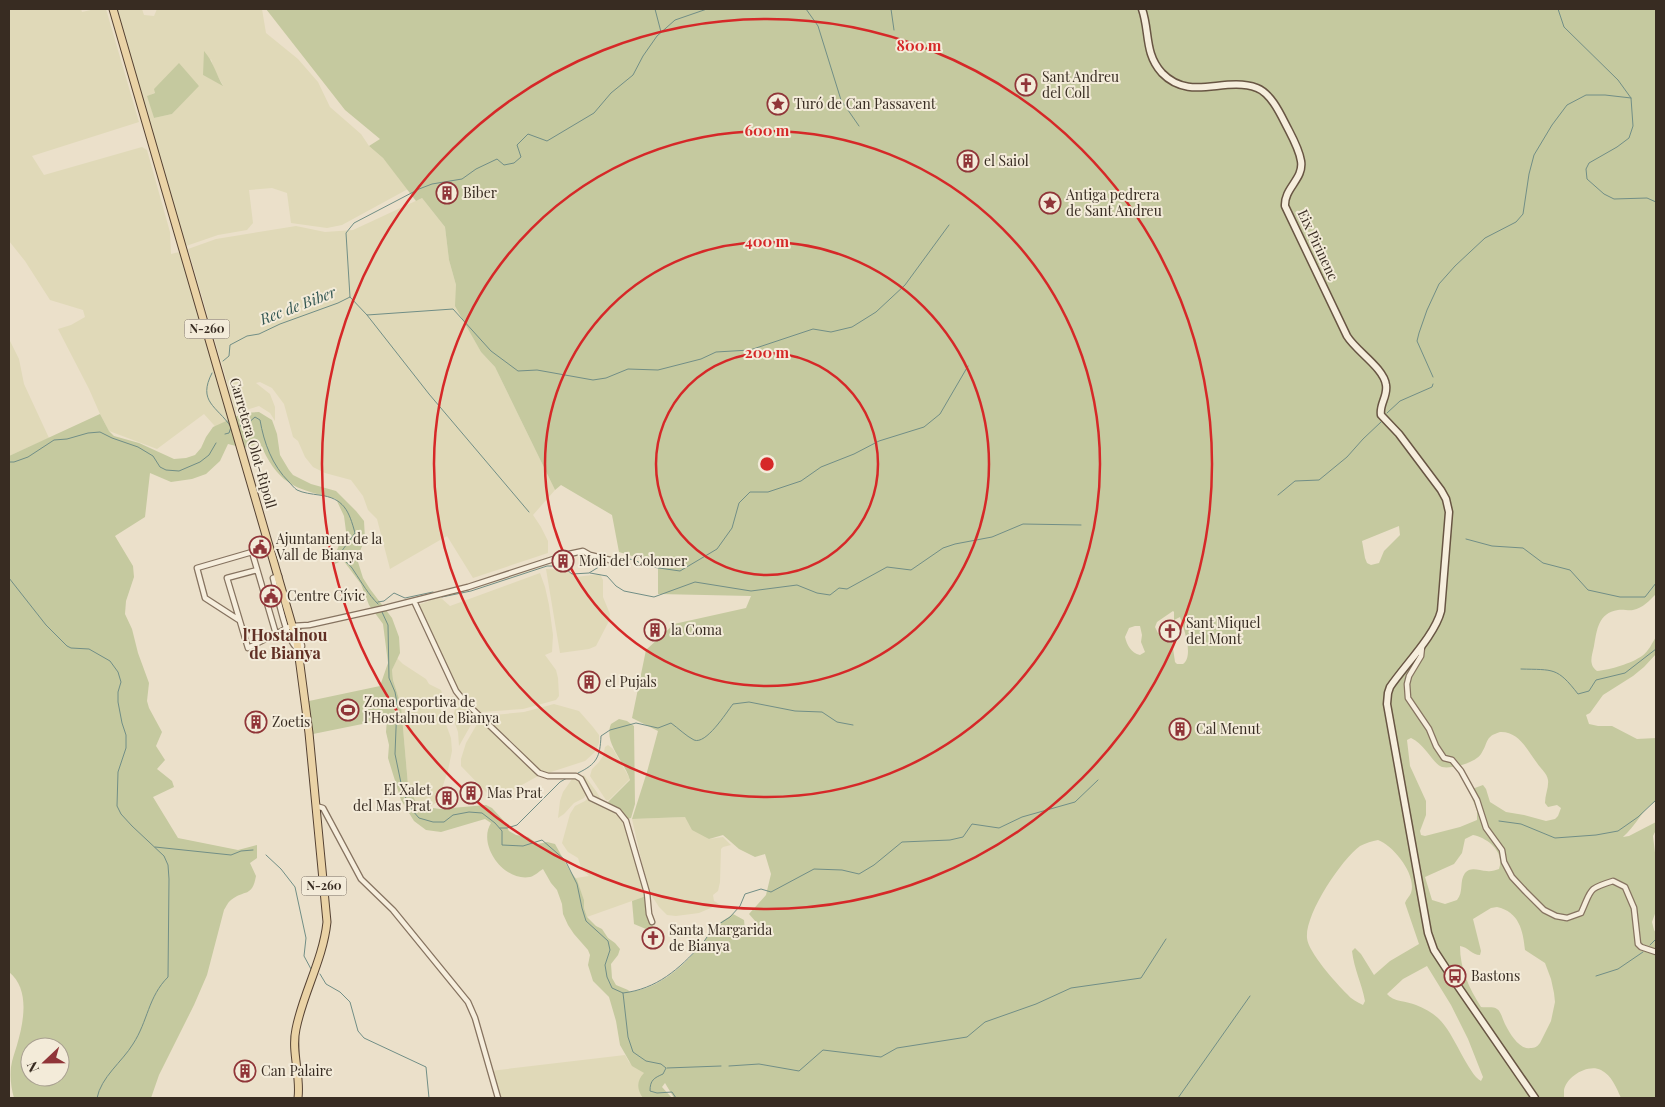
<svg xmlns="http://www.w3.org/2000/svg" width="1665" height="1107" font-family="'Playfair Display',serif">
	<rect width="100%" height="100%" fill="#ebe0ca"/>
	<!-- farmland -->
	<path fill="#e0d9b8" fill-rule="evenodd" d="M9 9H81L82 12 95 9H106L139 122 32 156 44 175 142 147 147 150 170 232 171 254 179 252 183 259 231 424 222 434 204 414 157 449 109 431 100 414 89 389 58 329 71 325 85 317 83 310 50 300 25 261 9 241Z
		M115 9H142L144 15 154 16 157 9H262L266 33 298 59 318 82 330 107 361 134 369 146 383 158 408 189 342 225 327 228 291 223 287 193 272 188 249 190 253 223 247 230 218 235 186 246ZM211 59 215 72 223 85 203 75ZM199 85 172 114 154 118 148 96 156 92Z
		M422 198 445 227 449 260 456 285V306L481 352 495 367 555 490 533 515 541 527 548 541V553L473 578 447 536 390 569 377 519 368 510 363 496 351 480 325 473 313 467 305 457 298 441 293 437 284 404 272 388 260 382 256 383 270 394 275 407V421L270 413 259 406 236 413 188 249 216 239 296 226 325 232 353 230Z
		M9 339 19 359 24 384 49 438 9 456Z
		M546 569 565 570 576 577 600 574 603 580V597L610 614 609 621 596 646 589 649 560 653Z
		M540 573 545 587 549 605 553 635 552 652 545 655 556 670 558 678 559 696 556 700 523 709 481 712 457 690 418 605 437 598H441L450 606Z
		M397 658 403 664 426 679 429 684 441 690 445 703 443 716 451 738 452 751 448 770 438 801 433 805 426 807 416 802 408 785 401 705 393 680 392 670Z
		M452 696 476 716 459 746 458 732 453 718 455 709 451 700Z
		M554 704 579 711 593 727 599 735V743L595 752 585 761 548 773 541 771 534 766 514 744 484 716 524 712Z
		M480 719 510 746 538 776 504 795 495 797 489 795 461 766V759L466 743Z
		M608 745 613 749 630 779 609 800H606L590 776 592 769 599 762 603 756 605 747Z
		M584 775 596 791 601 799 594 797 590 793 581 778Z
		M576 778 582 785 586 795 584 798 574 803 564 814 558 818 560 801 563 792 572 779Z
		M589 797 615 812 623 820 627 827 646 896 587 917 584 908V900L576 878 589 876 582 870 578 858 568 852 562 843 570 814 575 806 585 801Z
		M685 817 709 839 723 837 731 845 723 847 721 849 720 882 718 891 713 895 714 901 721 905 713 907 699 913 676 916 667 915 659 907 648 890 632 819Z
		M625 1055 629 1062 644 1073V1098H498L490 1071Z"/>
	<!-- green -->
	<path fill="#c5c99f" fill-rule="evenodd" d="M266 9H1656V594C1650 600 1643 608 1633 610 1629 611 1623 609 1618 610 1598 613 1597 630 1594 646 1592 656 1588 664 1597 671 1610 670 1632 663 1642 656 1649 651 1652 643 1656 637V654L1644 667 1633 676 1603 695 1590 713 1586 715 1589 724 1598 726H1612L1637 739 1656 738V801C1642 809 1636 826 1623 837L1629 836 1656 822V830L1653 836 1656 861V911L1652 922 1654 930 1656 933V1098H1621C1616 1087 1612 1076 1601 1070 1588 1063 1566 1077 1564 1090 1564 1091 1564 1097 1564 1098H674L665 1083 662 1087 672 1098H643C637 1090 636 1081 644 1073L632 1066 620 1045 616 1021 609 997 593 981 588 965 590 955 588 950 574 934 568 925 563 914 562 904 557 890 551 883 543 869C539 871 535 876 530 877 504 882 477 845 491 823L485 819 441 832 426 830 414 821 401 800 388 758 389 745 386 732 387 719 313 734 309 701 380 686 388 663 383 624 369 605 361 584 343 560 335 564C336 553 336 544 347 539L344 516 336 499C292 488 278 484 259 441 248 451 242 447 228 444L220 461 206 474 192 479 171 482 150 473 145 517 115 536 133 566 134 577 126 601 125 614 132 629 138 653 149 683 147 701 149 708 162 732 156 746 165 760 157 769 172 781 174 787 153 797 178 838 238 850 257 845V858L250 863 256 876C252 898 245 889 231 900 228 902 226 907 224 910L207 975 194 1005 159 1075 151 1098H14C11 1088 10 1078 11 1067 12 1059 15 1052 17 1045 24 1021 30 989 9 972V456L100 414 109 431 114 436 139 443 174 459 186 458 195 455 201 448 206 437 213 427 244 413 259 412 272 420 277 434 280 455 289 470 293 475 311 484 336 491 356 511 364 521 365 539 358 556V562L363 578 370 589 392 618 399 637 400 653 392 670 393 680 401 705 408 785 416 802 426 807 440 809 486 805 492 808 503 820 509 831 516 835 528 837 538 844 547 842 555 844 570 871 577 880 584 900V908L587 917 596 926 602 929 608 938 615 943 620 949 618 955 611 964 612 978 616 985 628 990 630 992C661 988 686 964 705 940 708 936 710 931 714 927 719 922 727 919 733 914L744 920 745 931 755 933 756 922 749 914 766 895 771 874 765 854 755 857 739 849 723 835 709 839 692 830 685 817 632 819 647 772 658 731 632 718 646 650 674 624 746 608 751 596 658 594V564L619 552 612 515 561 485 555 490 495 367 481 352 455 306 456 285 449 260 445 227 422 198 416 201 383 158 369 146 380 139 345 110ZM1399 526 1400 535 1384 551 1379 563 1371 565 1367 563 1365 558 1362 541ZM1173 611 1174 612V620L1180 617C1184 629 1194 656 1183 664H1177L1175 662 1172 641 1167 636 1158 633 1155 627 1157 622ZM1135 626H1140L1142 635 1141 642 1145 652 1140 655C1131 653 1127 645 1125 637L1129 628ZM1500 732C1519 731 1528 751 1537 763 1541 769 1547 773 1548 780 1549 787 1545 795 1545 803L1548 807 1557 805 1561 808 1558 816 1555 819 1546 821 1524 815 1506 812 1490 802 1486 789 1483 785 1472 789 1470 793 1477 811V820L1460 827 1425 836 1421 835 1420 831 1426 815V801L1410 766 1407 740 1411 738C1425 744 1434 765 1442 767 1452 769 1475 763 1481 754 1489 742 1484 737 1500 732ZM1473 835C1488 838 1505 852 1499 869 1495 870 1491 872 1487 871 1479 871 1471 866 1465 873 1459 881 1464 892 1457 900L1445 904 1432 900 1425 877 1454 864 1462 853 1465 839ZM1378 840C1394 846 1417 875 1411 893 1410 896 1406 899 1405 903L1419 944 1390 961 1374 975 1361 954 1355 948 1352 951C1354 969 1362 984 1365 1001L1363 1005C1357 1002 1351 999 1347 994 1336 983 1308 952 1307 938 1305 914 1341 860 1360 846 1366 843 1372 841 1378 840ZM1497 907C1519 912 1523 930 1525 950L1545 963 1551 979 1554 993 1555 1002 1551 1021 1540 1043C1537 1047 1535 1048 1530 1048 1520 1050 1510 1034 1506 1026 1503 1021 1501 1011 1497 1009 1493 1006 1486 1008 1481 1007 1469 988 1460 969 1460 946 1468 947 1472 955 1480 955L1481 951 1473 919 1491 908ZM1427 966 1451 1005 1468 1039 1481 1072 1483 1077 1481 1081C1468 1074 1454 1033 1439 1019 1433 1013 1424 1008 1416 1005 1407 1001 1393 1002 1387 994L1403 979ZM30 1047H60V1077H30Z
		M204 51C213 61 216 74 223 86L203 75Z
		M179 63 199 86 172 114 154 118 147 96 155 93 154 89Z
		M619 719 627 721 634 726 635 804 631 818 627 819 622 813 608 802 630 780C625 762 603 743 611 724Z
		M646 896 648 916 653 927 646 929 634 924 632 901Z"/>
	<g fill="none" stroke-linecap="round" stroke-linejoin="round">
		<!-- stream -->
		<path stroke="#718e86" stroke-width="1" d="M655 9 661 32
			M806 9 818 26 841 100 859 126
			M891 9 894 30
			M1558 9 1564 27 1618 80 1631 98 1633 126 1629 138 1617 147 1589 163 1586 169 1587 179 1604 194 1614 199 1647 198 1656 202
			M350 297 367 315 453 309 491 351 518 371 537 370 593 380 606 378 628 369 658 370 701 359 716 352 750 350 813 329 831 332 852 327 876 312 905 285 949 225
			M367 315 429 394 529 512
			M223 361 229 356 230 345 247 336 259 334 280 324 338 303 350 297 346 233 354 223 419 189 432 184 462 179 476 169 497 159 504 165 514 163 521 157 517 145 528 134 547 141 594 113 611 93 633 75 643 56 657 36 675 20 707 9
			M212 373C197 402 217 406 231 427L229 433 225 434
			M1433 377 1417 341 1419 333 1427 310 1439 284 1455 266 1485 238 1516 222 1523 214 1529 174 1534 155 1552 125 1567 105 1586 95H1605L1631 98
			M1387 413 1400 401 1432 387 1433 384
			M240 426 246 425 255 417 260 420C264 443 272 465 289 482 291 484 294 488 297 490 303 493 312 494 319 495 344 498 349 511 355 533L341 552C345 565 349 562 354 571 362 583 368 594 378 604
			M9 462H14L28 457 54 440 67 439 88 433 100 432 112 438 138 447 153 456 160 467 166 470 179 471 200 462 209 455 216 443
			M1278 495 1295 481 1319 480 1347 457 1363 439 1381 422
			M1466 539 1492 546 1523 548 1543 563 1570 570 1588 590 1620 597H1645L1656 583
			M611 560 617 557 635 560 645 566 680 571 717 549 732 528 739 503 750 492H768L801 481 821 467 854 454 879 441 924 427 940 414 968 366
			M590 573 607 576 616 586 624 591 654 597 695 582 751 591 797 585 817 593 830 595 839 588 847 589 887 567 911 570 943 548 955 544 992 537 1023 524 1081 525
			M9 578 46 625 67 646 71 648 89 649 110 661 118 672 121 682 118 692V702L122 723 126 735V748L118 772 117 806 121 814 132 826 164 856 168 865 169 879 168 977C148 997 148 1021 133 1044 122 1062 101 1077 97 1098
			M442 597 471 591 547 566H562L572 574 589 573 607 562
			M378 602 384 601 394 593 405 598 433 592
			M382 612 388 625 389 678 395 692 397 703 395 754 401 783 407 802 412 810 419 818 433 822H444L453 815 469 812 482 813 495 823 502 831V845L523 846 542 840 565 860 577 884 582 908 586 921 608 941 610 950 605 965 607 977 612 988 623 993 628 1037 633 1052 646 1061 661 1064 666 1068 663 1074C654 1078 650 1080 650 1091L657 1093 672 1092 676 1098
			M1521 669C1554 670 1557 667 1578 694L1589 691 1596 680 1625 673 1656 649
			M578 773C597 764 600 757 601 736L610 730 636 723 658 728 671 723C678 728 686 736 694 740 706 745 726 713 733 704L749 702 795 711 822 712 837 722 853 725
			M1499 821 1521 824 1555 838 1596 835 1618 831 1638 817 1656 800
			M500 828H507L517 825 560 782 567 778
			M155 847 231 855 241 851 253 850
			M266 855 281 869 295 887 306 938 304 956 311 969
			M703 943 713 928 730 917 740 906 745 894 761 889 771 892 814 869 842 870 859 874 874 865 902 842 950 840 963 837 972 824 999 828 1022 817 1075 802 1098 780
			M1650 945 1656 939
			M320 974 326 984 340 992 350 1002 358 1031 364 1038 426 1067 429 1098
			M1596 976 1618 969 1643 952
			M623 993C657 989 679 969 701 945
			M729 1066 759 1064 799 1071 823 1050 881 1057 897 1048 967 1037 985 1022 1036 1004 1071 988 1141 978 1166 939
			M667 1068 721 1066
			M1178 1098 1250 996"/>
		<!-- minor casing -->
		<g stroke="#867360" stroke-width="7">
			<path id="minor" d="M257 570 227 578 248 648 293 625
				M279 576 273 578C277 593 286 642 298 649
				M414 601 456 691 464 701 539 773 548 776H576L581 779 591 798 618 811 626 821 647 893 649 914 652 922
				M239 620 205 598 197 568 252 552 276 634
				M293 626 309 625 385 608 468 587 569 554 583 551 590 555 610 560
				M297 626 302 646 300 653
				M1422 647 1421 656 1409 676 1407 684 1408 698 1429 729 1436 746 1444 758 1452 760 1461 771 1477 800 1486 828 1502 850 1504 862 1512 877 1525 891 1544 910 1556 916 1567 918 1581 913C1592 889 1587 889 1613 881L1625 887 1634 908 1638 944 1641 947 1656 952
				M316 806 323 808 361 879 393 910 468 1002 475 1018 498 1098"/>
		</g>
		<!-- secondary casing -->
		<g stroke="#685543" stroke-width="9">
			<path id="secondary" d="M1142 9C1150 32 1144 53 1162 73 1190 102 1224 76 1257 88 1270 93 1279 111 1285 123 1291 135 1299 148 1301 161 1304 179 1284 188 1285 206L1347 336C1356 351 1384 368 1386 385 1388 396 1379 405 1381 415L1399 434 1441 490 1446 499 1449 512 1441 611C1435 635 1405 665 1390 687L1388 693 1387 704 1428 933 1434 950 1453 979 1535 1098"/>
		</g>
		<!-- primary casing -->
		<g stroke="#554233" stroke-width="9">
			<path id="primary" d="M113 9 297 642 309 733 327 922C323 960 303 993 296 1029 291 1052 301 1075 298 1098"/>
		</g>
		<!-- minor -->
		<use href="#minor" stroke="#f6eedd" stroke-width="4.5"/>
		<!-- secondary -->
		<use href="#secondary" stroke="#f6eedd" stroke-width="6"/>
		<!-- primary -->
		<use href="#primary" stroke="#ead3a6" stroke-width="7"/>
	</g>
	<!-- distance rings -->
	<g fill="none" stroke="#d62828" stroke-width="2.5">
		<circle cx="767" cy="464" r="111"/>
		<circle cx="767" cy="464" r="222"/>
		<circle cx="767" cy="464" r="333"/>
		<circle cx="767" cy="464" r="445"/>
	</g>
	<!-- icons -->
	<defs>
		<g id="church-ring" transform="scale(1.125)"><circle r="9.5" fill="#f3ebd9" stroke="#903538" stroke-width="1.5"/><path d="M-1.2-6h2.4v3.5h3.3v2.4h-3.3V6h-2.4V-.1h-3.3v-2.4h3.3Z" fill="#903538"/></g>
		<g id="sight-ring" transform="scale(1.125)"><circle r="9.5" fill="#f3ebd9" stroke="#903538" stroke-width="1.5"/><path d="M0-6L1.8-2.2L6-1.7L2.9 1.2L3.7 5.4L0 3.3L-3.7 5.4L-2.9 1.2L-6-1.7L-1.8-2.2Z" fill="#903538"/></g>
		<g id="building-ring" transform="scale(1.125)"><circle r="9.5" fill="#f3ebd9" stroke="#903538" stroke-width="1.5"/><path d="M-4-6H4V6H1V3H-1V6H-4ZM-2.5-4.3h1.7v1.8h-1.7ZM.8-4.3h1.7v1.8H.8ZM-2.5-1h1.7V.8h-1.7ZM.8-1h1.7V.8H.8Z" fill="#903538"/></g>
		<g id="civic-ring" transform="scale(1.125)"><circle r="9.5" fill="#f3ebd9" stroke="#903538" stroke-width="1.5"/><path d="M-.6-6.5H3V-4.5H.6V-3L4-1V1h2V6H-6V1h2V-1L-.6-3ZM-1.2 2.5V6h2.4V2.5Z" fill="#903538"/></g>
		<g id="stadium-ring" transform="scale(1.125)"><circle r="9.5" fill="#f3ebd9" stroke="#903538" stroke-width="1.5"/><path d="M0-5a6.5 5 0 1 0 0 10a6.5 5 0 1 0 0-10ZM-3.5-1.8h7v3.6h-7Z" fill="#903538"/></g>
		<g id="bus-ring" transform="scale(1.125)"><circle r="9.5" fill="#f3ebd9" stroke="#903538" stroke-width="1.5"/><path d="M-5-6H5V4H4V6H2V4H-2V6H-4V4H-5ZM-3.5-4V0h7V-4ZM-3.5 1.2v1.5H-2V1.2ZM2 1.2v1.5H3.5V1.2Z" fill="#903538"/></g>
	</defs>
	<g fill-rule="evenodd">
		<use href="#church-ring" x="1026" y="85"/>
		<use href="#sight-ring" x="778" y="104"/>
		<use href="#building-ring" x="968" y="161"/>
		<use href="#building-ring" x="447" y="193"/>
		<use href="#sight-ring" x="1050" y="203"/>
		<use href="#civic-ring" x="260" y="547"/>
		<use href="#building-ring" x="563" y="561"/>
		<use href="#civic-ring" x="271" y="596"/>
		<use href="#building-ring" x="655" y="630"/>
		<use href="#church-ring" x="1170" y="631"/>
		<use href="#building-ring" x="589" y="682"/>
		<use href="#stadium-ring" x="348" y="710"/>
		<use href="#building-ring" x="256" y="722"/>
		<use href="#building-ring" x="1180" y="729"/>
		<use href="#building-ring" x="471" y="793"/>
		<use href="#building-ring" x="447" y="798"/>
		<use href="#church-ring" x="653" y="938"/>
		<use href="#bus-ring" x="1455" y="976"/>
		<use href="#building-ring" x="245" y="1071"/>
	</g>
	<g text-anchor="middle" stroke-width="4" stroke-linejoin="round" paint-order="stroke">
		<!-- shield labels -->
		<g fill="#f3ebd9" stroke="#706559" stroke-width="1">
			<rect x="184.5" y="319.5" width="45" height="19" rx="4"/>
			<rect x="301.5" y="876.5" width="45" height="19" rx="4"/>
		</g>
		<g font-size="12" font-weight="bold" fill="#382c22">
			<text x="207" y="333">N-260</text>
			<text x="324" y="890">N-260</text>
		</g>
		<!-- poi labels -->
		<g font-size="14" fill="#382c22" stroke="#f3ebd9" text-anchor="start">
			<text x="1042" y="82">Sant Andreu<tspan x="1042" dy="16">del Coll</tspan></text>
			<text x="794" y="109">Turó de Can Passavent</text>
			<text x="984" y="166">el Saiol</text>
			<text x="463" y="198">Biber</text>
			<text x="1066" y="200">Antiga pedrera<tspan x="1066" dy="16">de Sant Andreu</tspan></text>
			<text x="276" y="544">Ajuntament de la<tspan x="276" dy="16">Vall de Bianya</tspan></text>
			<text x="579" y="566">Moli del Colomer</text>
			<text x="287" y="601">Centre Cívic</text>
			<text x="1186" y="628">Sant Miquel<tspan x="1186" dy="16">del Mont</tspan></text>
			<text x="671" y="635">la Coma</text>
			<text x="605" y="687">el Pujals</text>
			<text x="364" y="707">Zona esportiva de<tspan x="364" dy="16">l'Hostalnou de Bianya</tspan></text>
			<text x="272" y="727">Zoetis</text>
			<text x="1196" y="734">Cal Menut</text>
			<text x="431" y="795" text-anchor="end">El Xalet<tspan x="431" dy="16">del Mas Prat</tspan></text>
			<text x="487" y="798">Mas Prat</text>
			<text x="669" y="935">Santa Margarida<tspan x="669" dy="16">de Bianya</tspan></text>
			<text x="1471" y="981">Bastons</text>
			<text x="261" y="1076">Can Palaire</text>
		</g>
		<!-- street labels -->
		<g font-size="14" fill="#382c22" stroke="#f3ebd9">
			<text transform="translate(1318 245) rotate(65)" y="5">Eix Pirinenc</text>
			<text transform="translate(253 443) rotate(74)" y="5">Carretera Olot-Ripoll</text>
		</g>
		<!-- water labels -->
		<g font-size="15" font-style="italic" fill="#335753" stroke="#f3ebd9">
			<text transform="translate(298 306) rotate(-21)" y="5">Rec de Biber</text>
		</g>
		<!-- quarter labels -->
		<g font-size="16" font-weight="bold" fill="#613025" stroke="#f3ebd9">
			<text x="285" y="641">l'Hostalnou<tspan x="285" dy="18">de Bianya</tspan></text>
		</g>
	</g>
	<circle cx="767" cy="464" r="8" fill="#d62828" stroke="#f3ebd9" stroke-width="2.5"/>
	<g font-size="15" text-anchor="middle" font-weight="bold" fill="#d62828" stroke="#f3ebd9" stroke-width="4" stroke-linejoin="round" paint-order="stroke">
		<text x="919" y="51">800 m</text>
		<text x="767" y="136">600 m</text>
		<text x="767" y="247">400 m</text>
		<text x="767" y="358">200 m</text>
	</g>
	<!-- border -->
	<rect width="1665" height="1107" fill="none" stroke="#382c22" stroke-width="20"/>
	<!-- north arrow -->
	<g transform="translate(45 1062) rotate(248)"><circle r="24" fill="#f3ebd9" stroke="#a89f90"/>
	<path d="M0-4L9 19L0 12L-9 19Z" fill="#903538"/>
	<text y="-8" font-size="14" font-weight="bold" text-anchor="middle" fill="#382c22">N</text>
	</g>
</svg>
